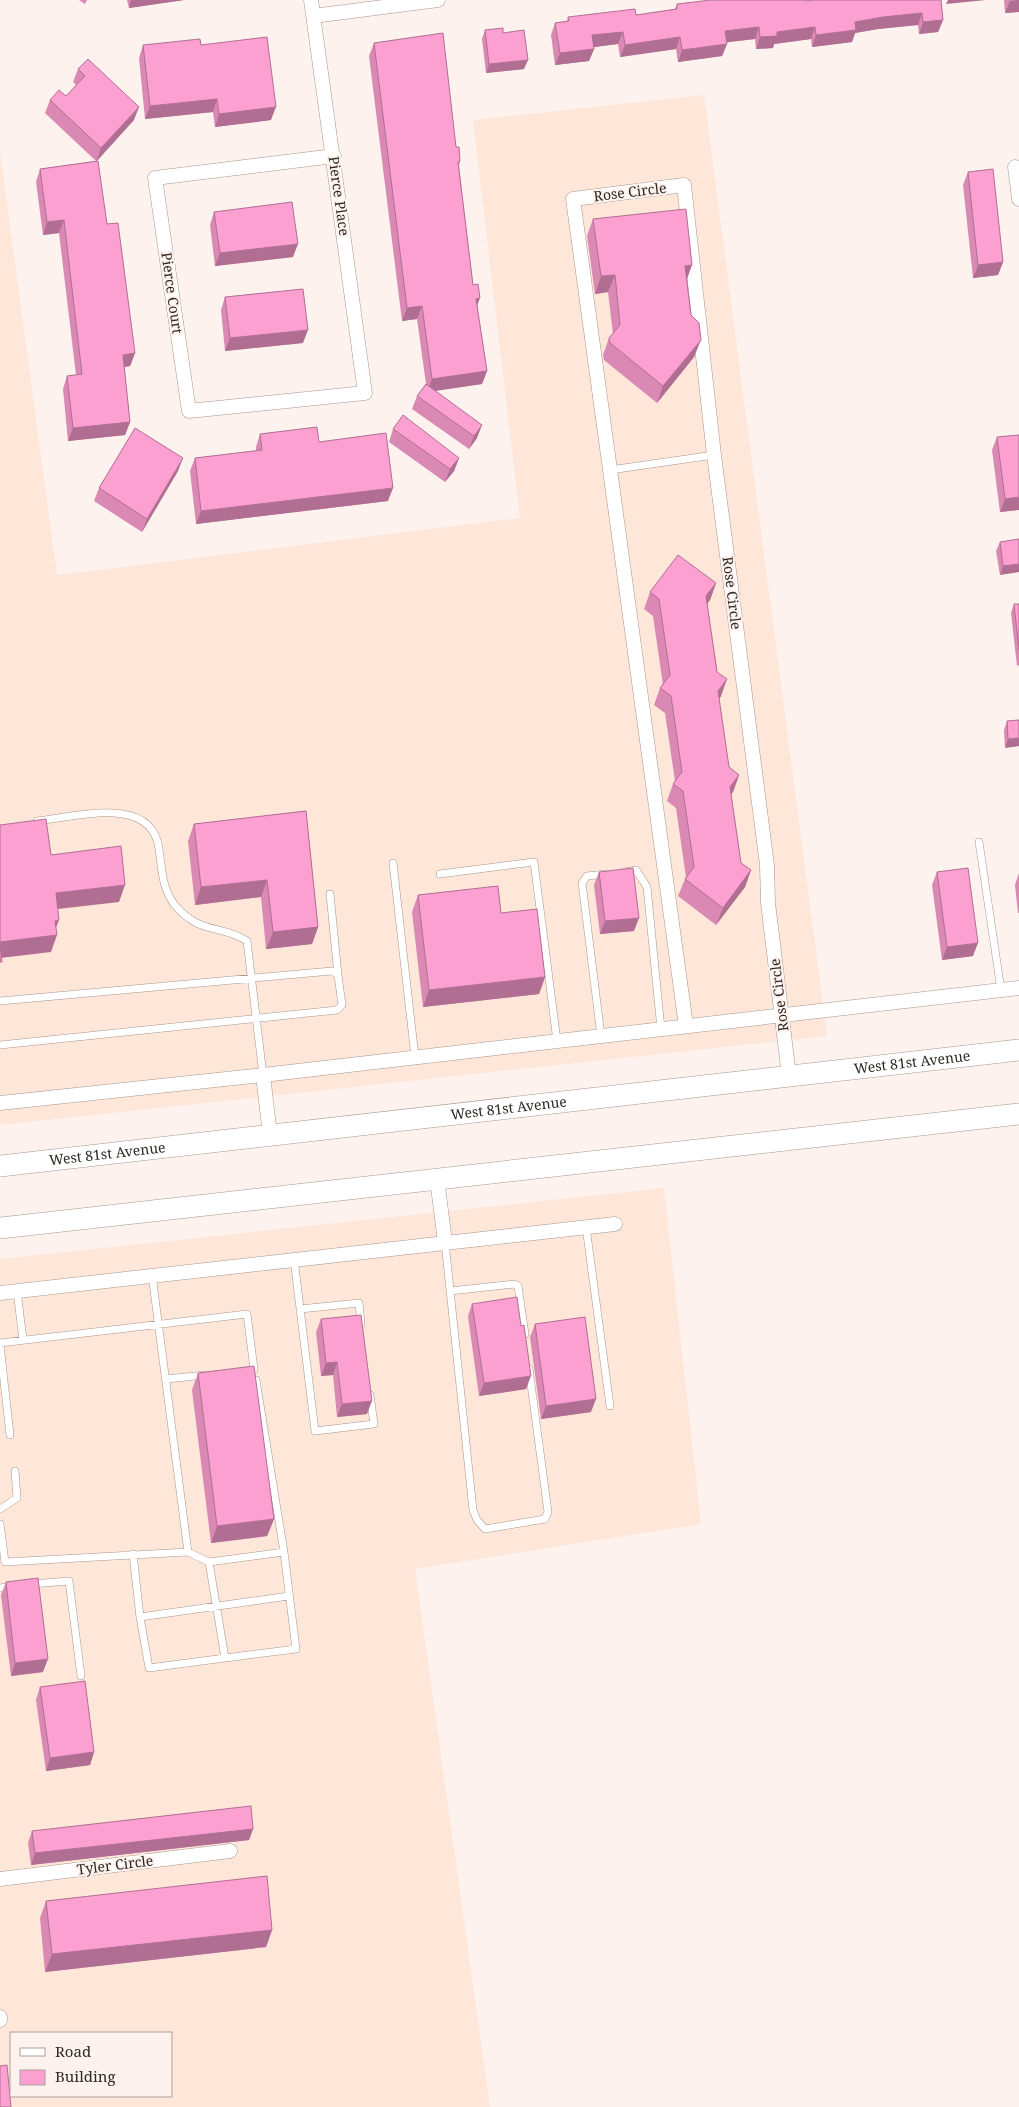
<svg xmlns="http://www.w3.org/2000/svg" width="1019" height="2107" font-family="'Noto Serif',serif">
	<rect width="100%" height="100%" fill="#fdf2ed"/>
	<!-- built -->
	<path fill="#fee6d8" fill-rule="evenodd" d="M704 95 827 1036 0 1125V152L57 575 520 518 473 120Z
		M664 1188 701 1524 415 1569 490 2107H0V1259ZM11 2033H171V2096H11Z"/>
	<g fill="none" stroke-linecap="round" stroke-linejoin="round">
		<!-- lane casing -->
		<g stroke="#a6978e" stroke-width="8">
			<path id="lane" d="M610 470 714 455
				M37 821C75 817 152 794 159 849 162 869 162 888 174 904 199 935 220 924 247 941L263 1075
				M979 842 1001 990
				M393 863 415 1057
				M625 872 636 870 647 887 661 1029
				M440 874 534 862 557 1041
				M330 894 338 975
				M0 1001 332 971 338 975 342 1005 337 1010 0 1045
				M601 1036 582 883 587 876 606 874
				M586 1227 610 1406
				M445 1242 473 1510 477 1520 485 1529 545 1519 548 1512 529 1369
				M294 1259 315 1431 374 1424 370 1395
				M152 1275 188 1552 209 1562 284 1552 256 1380
				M17 1291 23 1340
				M450 1291 515 1284 518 1286 525 1334
				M300 1309 359 1303 361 1324
				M0 1343 247 1314 254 1369
				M0 1345 10 1435
				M166 1379 205 1375
				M0 1509 17 1498 15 1471
				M0 1524 5 1562 188 1552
				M133 1554 140 1617
				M209 1562 225 1658 296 1649 284 1552
				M31 1584 69 1581 81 1676
				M0 1588 13 1586
				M225 1658 149 1668 140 1617 289 1596"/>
		</g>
		<!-- street casing -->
		<g stroke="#a6978e" stroke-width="15">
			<path id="street" d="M311 0 365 393 189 411 155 178 334 156
				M313 16 438 0
				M1015 167 1019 199
				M686 1026 573 199 684 185 714 455 767 865 768 903 789 1076
				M263 1075 270 1135
				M0 1103 263 1075 1019 988
				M437 1179 445 1242
				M0 1293 615 1224
				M0 1879 230 1851
				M0 2017V2020"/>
		</g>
		<!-- primary casing -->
		<g stroke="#a6978e" stroke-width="22">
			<g id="primary">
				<path id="s1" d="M0 1166 1019 1050"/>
				<path d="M0 1228 1019 1114"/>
			</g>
		</g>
		<!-- lane -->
		<use href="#lane" stroke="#fff" stroke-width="7"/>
		<!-- street -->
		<use href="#street" stroke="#fff" stroke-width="14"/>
		<!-- primary -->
		<use href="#primary" stroke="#fff" stroke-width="21"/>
	</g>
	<!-- wall -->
	<path fill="#d989b4" d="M79 0H87L85 4Z
		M127 0H184L129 8Z
		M941 0 943 20 938 32 919 34 918 25 878 29 855 33 852 42 812 47 811 39 774 44 773 48 756 49 755 39 726 42 727 44 722 56 678 62 676 49 620 57 618 44 593 47 594 49 589 61 555 65 551 35 555 23 567 21 568 17 636 15 675 9 677 4 806 1Z
		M1004 0H1019V12L1005 13Z
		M485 30 503 33 524 69 486 73 482 39Z
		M374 43 456 147 460 161 459 166 473 285 477 305 487 371 482 384 435 391 477 438 469 449 412 409 417 396 426 384 417 319 402 321 369 56Z
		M143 45H201L271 120 215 127 213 112 145 119 139 58Z
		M78 69 134 120 96 161 107 224 135 353 130 366 124 367 130 422 125 435 68 441 63 389 67 376 76 375 59 233 43 235 36 182 40 169 96 161 45 113 50 100 66 96 76 85 73 82Z
		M968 172 1003 262 998 275 973 278 963 185Z
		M214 212 293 257 215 266 210 225Z
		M593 219 687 280 694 357 657 403 604 360 603 355 609 338 613 334 608 292 595 294 587 236Z
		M225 297 303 343 225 351 221 310Z
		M393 429 459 458 454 471 445 482 389 442Z
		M260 434 319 442 388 501 196 524 190 471 195 458 256 451V447Z
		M997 437 1019 510 1000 512 992 450Z
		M178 471 142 532 94 501 99 488Z
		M1019 539 1000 575 996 551 1000 542Z
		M716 583 710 600 707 604 721 696 719 699 729 767 739 775 733 792 731 794 741 863 751 870 745 887 716 925 678 896 685 879 686 877 676 808 667 801 673 784 675 781 665 713 654 705 660 688 663 685 653 616 644 609 650 592Z
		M1014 604H1019V665L1017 666 1011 613Z
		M1019 720 1005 748 1004 730 1007 721Z
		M306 811 318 927 312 944 266 949 261 897 195 905 188 841 194 824Z
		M599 872 634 931 600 934 594 885Z
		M937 872 973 956 942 960 932 885Z
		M1019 873V913H1018L1015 885Z
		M418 895 501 913 545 977 539 994 423 1007 412 912Z
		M472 1304 526 1389 479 1396 468 1316Z
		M321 1319 367 1414 337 1417 333 1375 321 1376 316 1332Z
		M535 1324 591 1412 541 1419 530 1337Z
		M198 1373 274 1519 267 1536 211 1543 192 1390Z
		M6 1582 43 1672 11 1676 1 1595Z
		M40 1687 94 1752 90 1765 46 1771 36 1700Z
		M253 1829 249 1840 31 1865 28 1843 32 1831Z
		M46 1901 272 1930 266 1947 45 1972 40 1918Z"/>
	<!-- shaded-wall -->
	<path fill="#b06f92" d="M131 0H184L129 8Z
		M948 0H986L946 4Z
		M1019 0V12L1005 13 1010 1Z
		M922 13 918 25 878 29 855 33 852 42 812 47 816 35 855 22 883 17Z
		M943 20 938 32 919 34 923 22Z
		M759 27 755 39 721 43 725 31Z
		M815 27 811 39 774 44 773 48 756 49 760 37 777 32Z
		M623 32 618 44 587 48 592 35Z
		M680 37 676 49 620 57 625 45Z
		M727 44 722 56 678 62 682 50Z
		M594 49 589 61 555 65 560 53Z
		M528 60 524 69 486 73 489 64Z
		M217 99 213 112 145 119 150 106Z
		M139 107 134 120 96 162 101 148Z
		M276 107 271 120 215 127 219 114Z
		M64 220 59 233 43 235 47 222Z
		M298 244 293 257 215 266 220 253Z
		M1003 262 998 275 973 278 978 265Z
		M692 265 686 282 685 266Z
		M615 275 608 292 595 294 601 276Z
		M480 298 475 311 476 299Z
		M422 306 417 319 402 321 407 308Z
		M308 330 303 343 225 351 230 338Z
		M701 340 694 357 657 403 663 386Z
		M135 353 130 366 118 368 123 355Z
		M487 371 482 384 427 392 432 379Z
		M130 422 125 435 68 441 73 428Z
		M482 425 477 438 469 449 474 436Z
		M183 458 178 471 142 532 147 519Z
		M459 458 454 471 445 482 450 469Z
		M393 488 388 501 196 524 201 511Z
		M1019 497V510L1000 512 1005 499Z
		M1019 564V572L1000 575 1003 566Z
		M716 583 710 600 700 613 706 596Z
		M727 679 721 696 712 709 718 691Z
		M1019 738V746L1005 748 1008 739Z
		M739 775 733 792 724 804 730 787Z
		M751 870 745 887 716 925 723 908Z
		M267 880 261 897 195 905 201 887Z
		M125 885 119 902 49 910 56 893Z
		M639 918 634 931 600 934 605 921Z
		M59 920 53 935H57L51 952 0 958V942L55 921Z
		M318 927 312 944 266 949 273 932Z
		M978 943 973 956 942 960 947 947Z
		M545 977 539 994 423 1007 429 990Z
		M337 1362 333 1375 321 1376 326 1363Z
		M531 1376 526 1389 479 1396 484 1383Z
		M596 1399 591 1412 541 1419 546 1406Z
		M372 1401 367 1414 337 1417 342 1404Z
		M274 1519 267 1536 211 1543 217 1526Z
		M48 1659 43 1672 11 1676 15 1663Z
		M94 1752 90 1765 46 1771 50 1758Z
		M253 1829 249 1840 31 1865 35 1853Z
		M272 1930 266 1947 45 1972 52 1954Z"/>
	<!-- building -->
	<path fill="#fc9fd1" stroke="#b06f92" d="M711 0H805L806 1 814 0H941L943 20 923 22 922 13 883 17 855 22 856 30 816 35 815 27 777 32V36L760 37 759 27 725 31 727 44 682 50 680 37 625 45 623 32 592 35 594 49 560 53 555 23 569 21 568 17 635 9 636 15 677 9V4Z
		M503 28V33L524 30 528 60 489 64 485 30Z
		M443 33 456 147H459L460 161 458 162 473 285 478 284 480 298 476 299 487 371 432 379 422 306 407 308 374 43Z
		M267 37 276 107 219 114 217 99 150 106 143 45 200 39 201 45Z
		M88 59 139 107 101 148 50 100 59 90 66 96 85 76 78 69Z
		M98 161 107 224 118 223 135 353 123 355 130 422 73 428 67 376 82 374 64 220 47 222 40 169Z
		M993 169 1003 262 978 265 968 172Z
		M292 202 298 244 220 253 214 212Z
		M686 209 692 265 685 266 691 315 699 323 701 340 663 386 610 343 609 338 620 325 615 275 601 276 593 219Z
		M303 289 308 330 230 338 225 297Z
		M426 384 482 425 474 436 417 396Z
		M403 415 459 458 450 469 393 429Z
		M317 427 319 442 386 433 393 488 201 511 195 458 262 450 260 434Z
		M135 428 183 458 147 519 99 488Z
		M1019 435V497L1005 499 997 437Z
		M1019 539V564L1003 566 1000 542Z
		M678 555 716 583 706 596 717 672 727 679 718 691 729 767 739 775 730 787 741 863 751 870 723 908 685 879 694 867 683 791 673 784 682 772 671 696 660 688 670 675 659 599 650 592Z
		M1014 604H1019V650Z
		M1019 720V738L1008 739 1007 721Z
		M306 811 318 927 273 932 267 880 201 887 194 824Z
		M46 819 51 855 121 846 125 885 56 893 59 920 55 921 57 935 0 942V825Z
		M633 868 639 918 605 921 599 872Z
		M968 868 978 943 947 947 937 872Z
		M498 886 501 913 537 909 545 977 429 990 418 895Z
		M0 942 2 962H0Z
		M517 1297 521 1326 524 1325 531 1376 484 1383 472 1304Z
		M361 1315 372 1401 342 1404 337 1362 326 1363 321 1319Z
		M585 1317 596 1399 546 1406 535 1324Z
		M254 1366 274 1519 217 1526 198 1373Z
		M38 1578 48 1659 15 1663 6 1582Z
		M85 1681 94 1752 50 1758 40 1687Z
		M251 1806 253 1829 35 1853 32 1831Z
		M267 1876 272 1930 52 1954 46 1901Z
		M7 2065 11 2107H0V2066Z"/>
	<g text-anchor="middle" stroke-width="4" stroke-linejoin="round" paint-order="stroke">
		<!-- street labels -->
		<g font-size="14" fill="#2e2825" stroke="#fdf2ed">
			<text transform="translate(630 192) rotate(-7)" y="5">Rose Circle</text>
			<text transform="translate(339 196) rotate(82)" y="5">Pierce Place</text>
			<text transform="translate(172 293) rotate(82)" y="5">Pierce Court</text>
			<text transform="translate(732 593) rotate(83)" y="5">Rose Circle</text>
			<text transform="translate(779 995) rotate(-97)" y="5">Rose Circle</text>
			<text dy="5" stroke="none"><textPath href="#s1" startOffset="918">West 81st Avenue</textPath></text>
			<text dy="5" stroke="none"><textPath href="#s1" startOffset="512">West 81st Avenue</textPath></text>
			<text dy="5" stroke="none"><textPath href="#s1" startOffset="108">West 81st Avenue</textPath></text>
			<text transform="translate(115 1865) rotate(-7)" y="5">Tyler Circle</text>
		</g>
	</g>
	<!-- legend -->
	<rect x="10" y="2032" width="162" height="65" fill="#fdf2ed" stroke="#aaa19d"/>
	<rect x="20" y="2048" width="25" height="8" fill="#ffffff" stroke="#aaa19d"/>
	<text x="55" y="2057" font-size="15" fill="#2e2825">Road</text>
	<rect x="20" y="2070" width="25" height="15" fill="#fc9fd1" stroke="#aaa19d"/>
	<text x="55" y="2082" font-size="15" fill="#2e2825">Building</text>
</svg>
